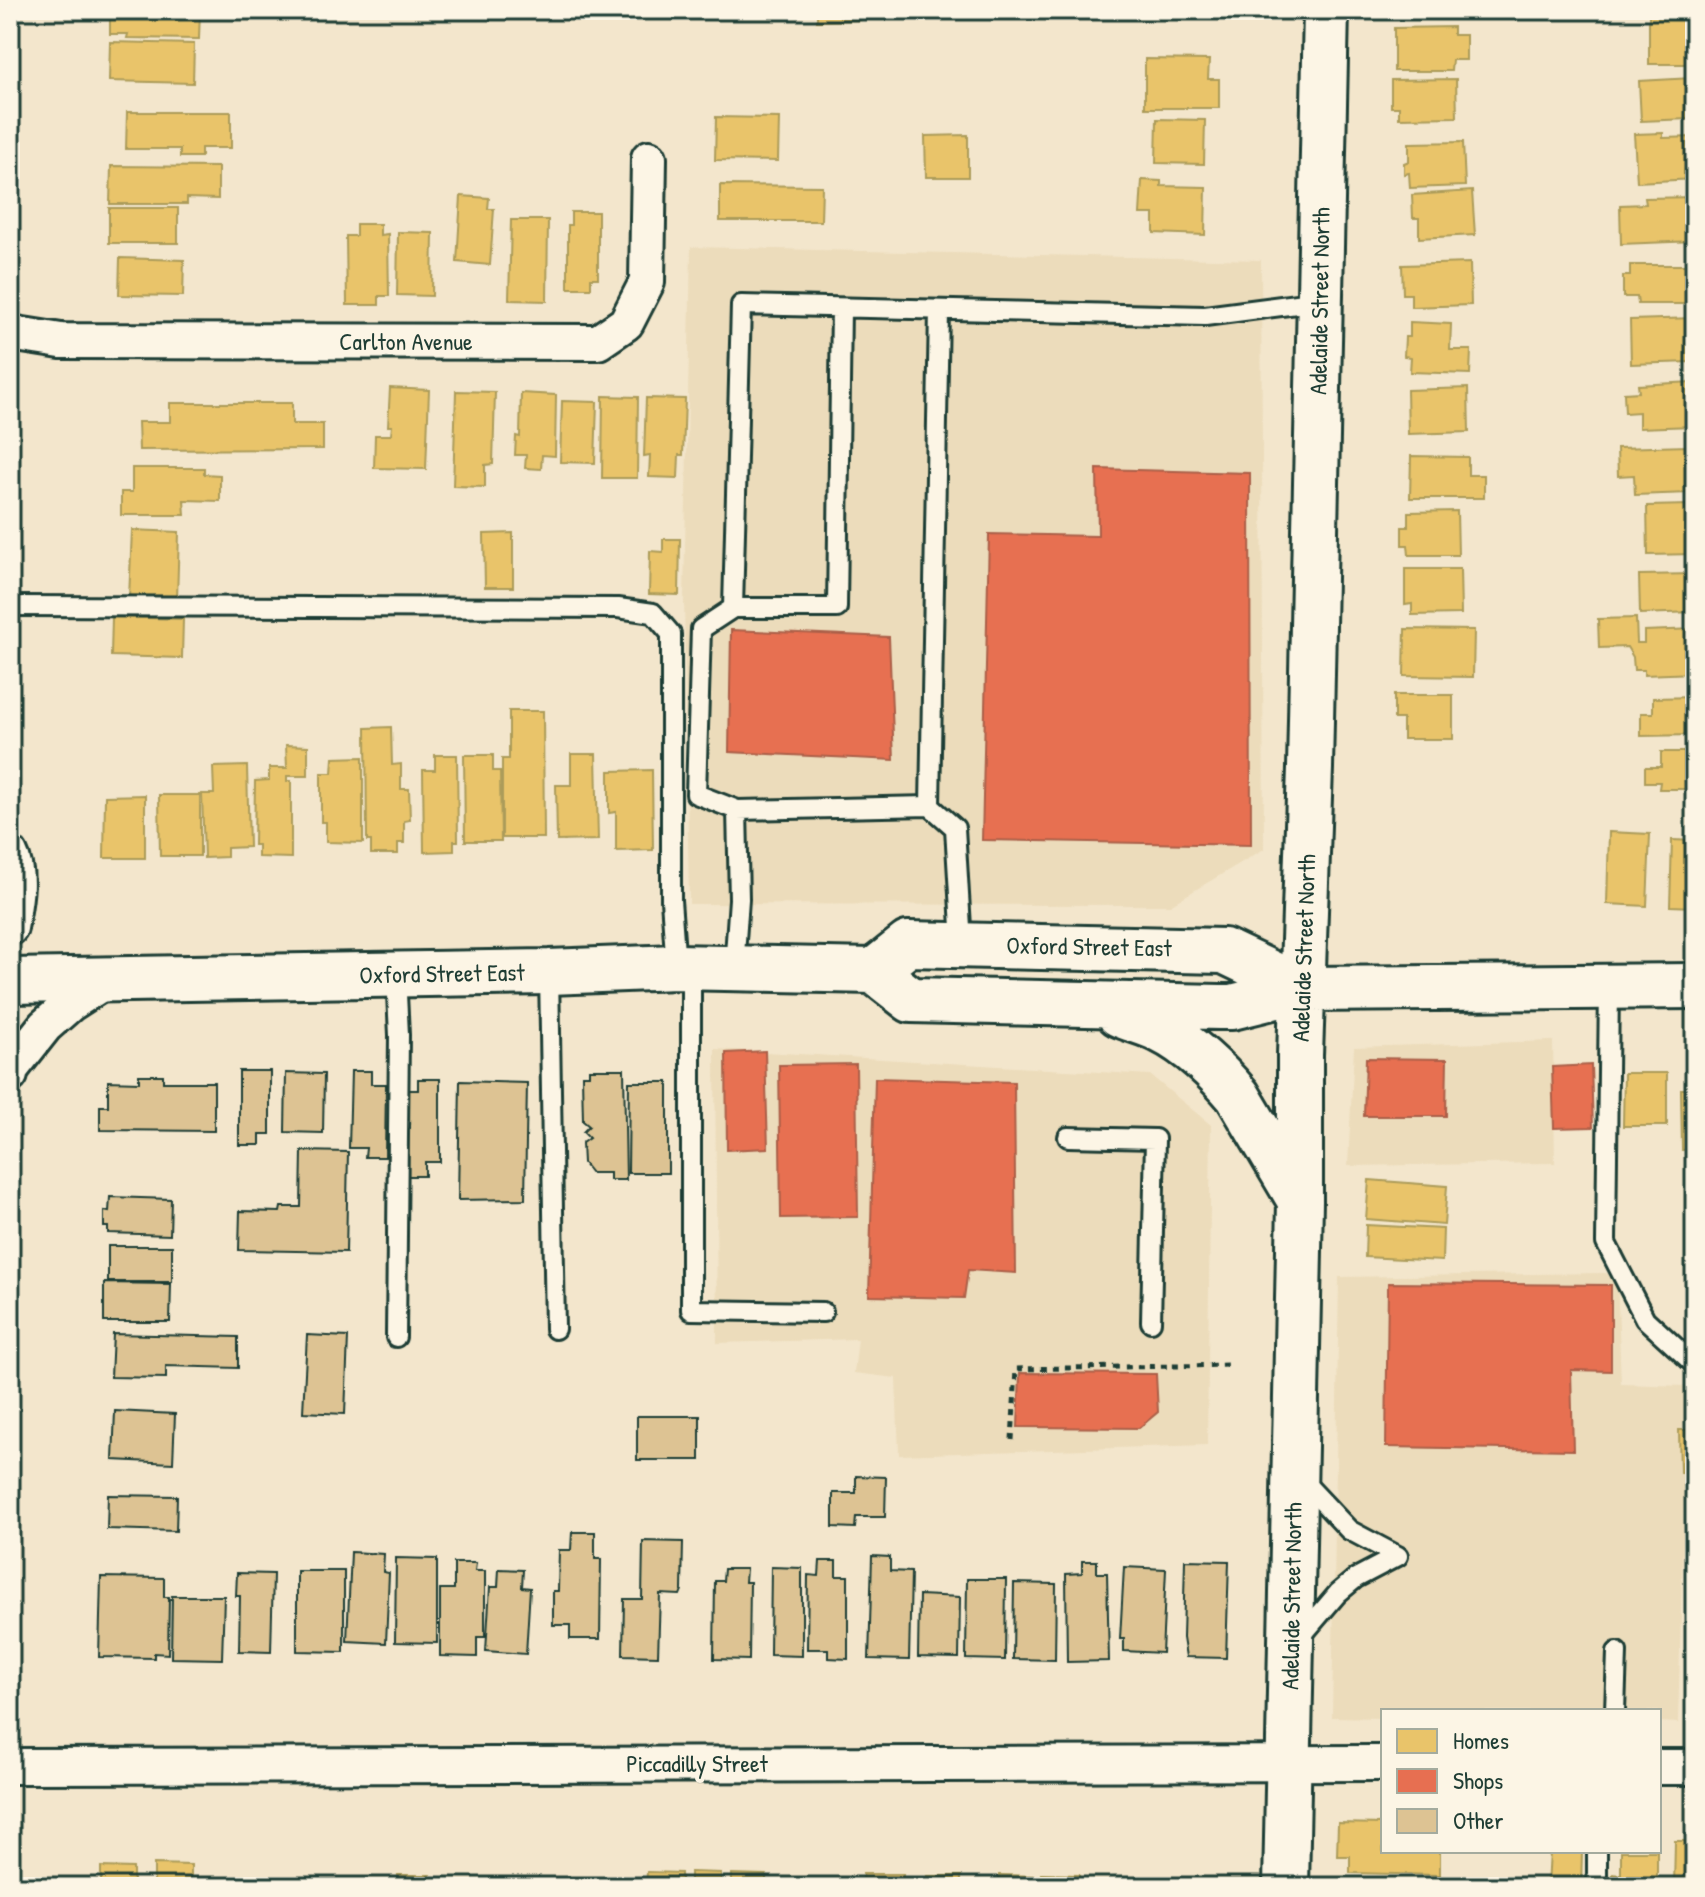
<svg xmlns="http://www.w3.org/2000/svg" width="1705" height="1897" font-family="'Patrick Hand',sans-serif">
	<rect width="100%" height="100%" fill="#f3e6cc"/>
	<filter id="ink" filterUnits="userSpaceOnUse"><feTurbulence type="fractalNoise" baseFrequency=".0125" numOctaves="2"/><feDisplacementMap in="SourceGraphic" scale="16" xChannelSelector="R" yChannelSelector="G"/><feConvolveMatrix kernelMatrix="1 2 1 2 8 2 1 2 1" color-interpolation-filters="sRGB"/></filter>
	<g filter="url(#ink)">
		<!-- built -->
		<path fill="#ecdcbb" d="M691 247 1261 260 1264 849 1170 905 689 904 684 598Z
			M1553 1041 1555 1163 1348 1166 1354 1047Z
			M715 1049 1150 1075 1211 1125 1207 1445 899 1455 896 1378 854 1373 858 1339 717 1343Z
			M1604 1273 1617 1275 1621 1384 1687 1386 1678 1723 1659 1722V1711H1383V1718L1332 1717 1339 1277Z"/>
		<!-- homes -->
		<path fill="#e9c46a" stroke="#ac9c5a" stroke-width="2" d="M121 10H200L199 39 127 38 128 34H110V12H120Z
			M817 10H858L859 20 817 21Z
			M1398 10H1467V14H1452V18L1397 16Z
			M1649 14H1695V38H1690V64H1649Z
			M1453 27V35H1466V60H1452L1451 71H1394V28Z
			M110 42 194 44 193 83 109 81Z
			M1145 59 1209 60 1208 79H1219V108H1145Z
			M1692 78 1694 105 1688 106 1689 119 1641 121 1639 81Z
			M1456 79 1457 117 1399 118V107H1391V80Z
			M127 112H231V148H201V157H180V149H126Z
			M716 117 779 118 778 161 715 160Z
			M1157 119 1205 120 1204 164 1156 163Z
			M1663 133V138L1695 137V179L1637 182 1634 134Z
			M968 135V177H926L925 136Z
			M1463 142 1465 186 1410 188 1409 173 1404 174V163L1409 161V143Z
			M111 166 218 167V199L187 198V204H110Z
			M1142 180 1161 181V186L1206 187 1205 235 1154 233V214H1140Z
			M720 185 822 186 821 221H720Z
			M1472 191 1475 235 1419 238V218H1413L1412 195Z
			M461 196 489 198 488 209H494L490 265 457 262Z
			M1695 197V241L1621 244 1620 205 1646 204 1645 198Z
			M109 208H178V243H109Z
			M571 212H598V278H591V288H568V225H571Z
			M511 220H548L547 301 509 300Z
			M356 224H380V235L388 234 389 296H379V305H347L346 236H356Z
			M398 232 433 233 432 296 397 295Z
			M120 258 184 260 183 296 119 295Z
			M1470 263 1471 305 1411 307V294H1403L1402 265Z
			M1630 265H1690V270H1695V290H1690V304H1638L1637 297H1623V276H1630Z
			M1695 318V341H1691L1692 362 1631 364 1630 320Z
			M1410 322 1451 324 1450 350H1471L1470 374 1410 372 1411 357 1404 356 1405 337H1410Z
			M1692 382V398H1695L1693 426 1639 428V412L1625 413 1624 393 1639 392 1638 385Z
			M390 388 429 390 426 469 374 468 375 435H391L392 426H388Z
			M1468 388 1469 432 1408 434 1407 390Z
			M456 391 495 392 493 464 485 465V487L453 486Z
			M521 393 556 395 555 456 542 455 541 469 525 468 526 455H515L516 436 520 437Z
			M603 396 638 397 637 478H602Z
			M646 398 685 399 683 455H679L678 478 649 477 650 455 644 456Z
			M562 401 597 402 595 463 560 462Z
			M170 403H292V424H323V449L139 450 138 422H170Z
			M1689 446 1690 493 1635 495 1634 475 1618 476 1617 448Z
			M1411 456 1468 457V475H1484V498H1410Z
			M132 468H204V474L220 475V501L184 500 185 515H121V492H132Z
			M1690 505V521H1695V533H1692V537H1695V554L1648 555 1647 506Z
			M1457 511 1458 555H1409L1408 545H1402V527H1408V512Z
			M132 530 179 532 177 600 129 598Z
			M513 533V587H485L484 534Z
			M663 539H680L679 595 649 594 650 551 663 552Z
			M1405 569H1460L1461 614 1412 615V604L1405 605Z
			M1695 574V612L1640 614 1639 575Z
			M112 617 183 619 182 658 111 656Z
			M1636 618 1637 643H1644V631L1695 629V673L1644 675V670H1634L1633 657 1627 647 1599 648 1598 619Z
			M1405 629 1474 630 1473 677 1404 676Z
			M1394 695H1453V739H1403V719H1394Z
			M1695 697V735L1641 736V713H1653V698Z
			M509 711H543L544 838H502V759H509Z
			M391 727 392 765 401 764V789H409L410 820 404 821V843H398V854H371V841H367L366 728Z
			M286 745 308 746V776H287V781H291V858L258 857V845H254L255 781 269 780V768H287Z
			M1661 752H1695V789H1659L1660 782H1645V767H1661Z
			M571 754H596L598 840 557 841 556 785H571Z
			M435 755H457L458 841H454V851L424 852 423 770H435Z
			M464 755H493V771H500L501 841H465Z
			M363 757V843L326 842V822H321V773H332L333 758Z
			M247 766 249 847 227 848V857L204 858 202 794H214L213 767Z
			M652 770 653 850 616 851V812L609 813V771Z
			M145 795V858H104L105 796Z
			M159 795H200V856H160Z
			M1609 832 1650 834 1647 906 1607 904Z
			M1672 840 1695 841V907L1670 906Z
			M1624 1073H1667V1126H1623Z
			M1681 1089H1695V1149L1682 1150Z
			M1369 1180 1447 1186 1444 1225 1366 1219Z
			M1366 1225 1443 1229 1442 1261 1365 1257Z
			M1679 1430H1695V1485H1684V1473H1680Z
			M1693 1571 1695 1572V1681H1691Z
			M1338 1823 1383 1824V1851H1440V1875L1350 1873V1856H1337Z
			M1675 1841H1692V1855H1695V1887H1674Z
			M1550 1851H1582L1581 1887H1548Z
			M1621 1851H1657V1887H1612L1613 1874 1621 1875Z
			M154 1864 191 1865V1887H154Z
			M101 1867 133 1868V1887H101Z
			M647 1872 681 1873V1887H646Z
			M690 1872 721 1873V1887H690Z
			M732 1874 766 1875V1887H732Z
			M863 1874H903V1887H863Z
			M1041 1874 1079 1875V1887H1040Z
			M398 1875H430V1887H398Z
			M999 1875 1035 1876V1887H999Z
			M927 1876H961V1887H927Z
			M194 1878H240V1887H194Z
			M805 1880H854V1887H805Z
			M488 1882H521V1887H487Z
			M580 1882 625 1883 624 1887H580Z"/>
		<!-- shops -->
		<path fill="#e76f51" stroke="#ab6048" stroke-width="2" d="M1097 469 1250 473 1251 845 982 840 989 534 1098 536Z
			M731 630 889 637 894 760 729 752Z
			M765 1051 768 1148 727 1150 726 1053Z
			M1366 1058 1447 1059 1446 1116H1364Z
			M856 1064 858 1217 781 1218 779 1065Z
			M1591 1065 1593 1127 1554 1128 1552 1067Z
			M875 1078 1014 1082 1016 1273 968 1270 964 1298 869 1296Z
			M1388 1283 1611 1285V1371L1571 1370 1573 1450 1386 1447Z
			M1020 1373 1156 1374 1158 1412 1139 1428 1018 1427Z"/>
		<!-- building -->
		<path fill="#ddc393" stroke="#1f3d34" stroke-width="2" d="M589 1069H624L626 1180H610V1173H591L583 1163 582 1143 589 1138 583 1132 589 1126 583 1121 582 1075H589Z
			M239 1071H270V1134H260V1145H239Z
			M351 1071H371V1084H386L385 1157H365L366 1148H349Z
			M286 1073 324 1074 323 1133 285 1132Z
			M139 1075H163V1082H214V1131L100 1130V1106H108V1081L139 1082Z
			M418 1079H440V1162H425V1176H407V1090H418Z
			M460 1081 527 1083 525 1199 458 1200Z
			M629 1082H668V1173H628Z
			M302 1151 348 1152 346 1252 239 1250 240 1211 280 1212 281 1207H301Z
			M110 1197 171 1199 170 1235 108 1233V1227H104V1211L109 1212Z
			M108 1246H172V1282H108Z
			M104 1283 171 1284 170 1322H104Z
			M113 1334 238 1337V1368L166 1366V1378L111 1377Z
			M307 1335 348 1337 345 1414 303 1412Z
			M115 1411 175 1414 173 1463 113 1460Z
			M637 1416H700V1460H637Z
			M856 1476 886 1477 885 1517H856L855 1528 833 1527V1493H856Z
			M108 1495 177 1496 176 1531 107 1529Z
			M572 1532H595V1559H601L600 1639H570V1625H553V1591H558L559 1550H571Z
			M643 1541 683 1542 682 1590 680 1595 660 1594 658 1656 623 1655 624 1599H642Z
			M351 1552 384 1554 383 1572 389 1573 386 1643 347 1641Z
			M872 1556 890 1557V1571L911 1572 909 1660 869 1659Z
			M396 1558 437 1559V1643L395 1642Z
			M1185 1560 1229 1561 1226 1658 1186 1657 1183 1638Z
			M820 1561H836V1576H848V1659L828 1658V1649H807L808 1575 819 1576Z
			M1082 1561H1097V1573H1107L1109 1661 1067 1662 1066 1574 1082 1573Z
			M454 1563H476L475 1571H485V1637H477V1657L440 1656V1589H454Z
			M771 1567 802 1568V1656L770 1655Z
			M1124 1567 1166 1569 1162 1653 1124 1651V1639H1120Z
			M499 1569 523 1570 522 1587 530 1588 526 1654 486 1651 490 1587H498Z
			M724 1569H746L745 1582H750L749 1660 714 1659 715 1581H723Z
			M297 1571H344V1652L297 1651Z
			M237 1573 273 1574 271 1652 239 1651 240 1596H236Z
			M101 1577 164 1578V1597H169L168 1654 154 1653V1658L99 1657Z
			M967 1579H1006L1005 1660 966 1659Z
			M1014 1583 1056 1584 1055 1660 1013 1659Z
			M919 1595 960 1597 959 1658 918 1657Z
			M172 1596H224L222 1659 171 1658Z"/>
		<g fill="none" stroke-linecap="round" stroke-linejoin="round">
			<!-- service casing -->
			<g stroke="#1f3d34" stroke-width="24">
				<path id="service" d="M10 606 618 608 653 613 671 634V900L676 967
					M733 608H837L841 308
					M930 806 939 310
					M737 810 930 806 955 828 962 944
					M691 967V1310L823 1312
					M734 968 739 899 737 810 696 794 701 629 733 608 741 305 1205 316 1320 301
					M549 972 555 1329
					M396 974 399 1035 396 1337
					M1609 987 1606 1243 1645 1319 1695 1365
					M1068 1137 1155 1139 1151 1322
					M1301 1479 1349 1530 1398 1556
					M1298 1640 1338 1593 1356 1578 1398 1556
					M1615 1711 1617 1652
					M1597 1887V1851"/>
			</g>
			<!-- minor casing -->
			<g stroke="#1f3d34" stroke-width="40">
				<path id="minor" d="M10 333 61 341 598 342 626 323 647 282 649 158
					M10 854C21 876 14 904 10 928
					M10 1075 11 1069 45 1026 70 1004 107 980
					M10 1766 1383 1763
					M1659 1767H1695"/>
			</g>
			<!-- secondary casing -->
			<g stroke="#1f3d34" stroke-width="50">
				<path id="secondary" d="M874 971 908 944 1224 951 1304 989
					M10 981 549 972 676 967 874 971 911 1000 1220 1007H1232L1304 989 1695 986
					M1119 1014C1132 1020 1147 1023 1160 1030 1189 1044 1218 1072 1238 1096L1299 1199
					M1286 1887 1300 1201V1055L1310 768 1326 10"/>
			</g>
			<!-- path -->
			<path stroke="#1f3d34" stroke-width="5" stroke-dasharray="6 6" stroke-linecap="butt" d="M1012 1440 1016 1369 1232 1365"/>
			<!-- service -->
			<use href="#service" stroke="#fcf5e5" stroke-width="18"/>
			<!-- minor -->
			<use href="#minor" stroke="#fcf5e5" stroke-width="34"/>
			<!-- secondary -->
			<use href="#secondary" stroke="#fcf5e5" stroke-width="44"/>
		</g>
	</g>
	<g text-anchor="middle" stroke-width="8" stroke-linejoin="round" paint-order="stroke">
		<!-- street labels -->
		<g font-size="24" fill="#1f3d34" stroke="#fcf5e5">
			<text transform="translate(1320 301) rotate(-89)" y="8">Adelaide Street North</text>
			<text x="406" y="350">Carlton Avenue</text>
			<text transform="translate(1089 947) rotate(1)" y="8">Oxford Street East</text>
			<text transform="translate(1304 948) rotate(-88)" y="8">Adelaide Street North</text>
			<text transform="translate(442 974) rotate(-1)" y="8">Oxford Street East</text>
			<text transform="translate(1292 1596) rotate(-89)" y="8">Adelaide Street North</text>
			<text x="697" y="1772">Piccadilly Street</text>
		</g>
	</g>
	<!-- margin -->
	<rect width="1705" height="1897" fill="none" stroke="#fcf5e5" stroke-width="40"/>
	<rect x="20" y="20" width="1665" height="1857" fill="none" stroke="#1f3d34" stroke-width="3" filter="url(#ink)"/>
	<!-- legend -->
	<rect x="1381" y="1709" width="280" height="144" fill="#fcf5e5" stroke="#a4ab9e" stroke-width="2"/>
	<rect x="1397" y="1729" width="40" height="24" fill="#e9c46a" stroke="#a4ab9e" stroke-width="2"/>
	<text x="1453" y="1749" font-size="24" fill="#1f3d34">Homes</text>
	<rect x="1397" y="1769" width="40" height="24" fill="#e76f51" stroke="#a4ab9e" stroke-width="2"/>
	<text x="1453" y="1789" font-size="24" fill="#1f3d34">Shops</text>
	<rect x="1397" y="1809" width="40" height="24" fill="#ddc393" stroke="#a4ab9e" stroke-width="2"/>
	<text x="1453" y="1829" font-size="24" fill="#1f3d34">Other</text>
</svg>
